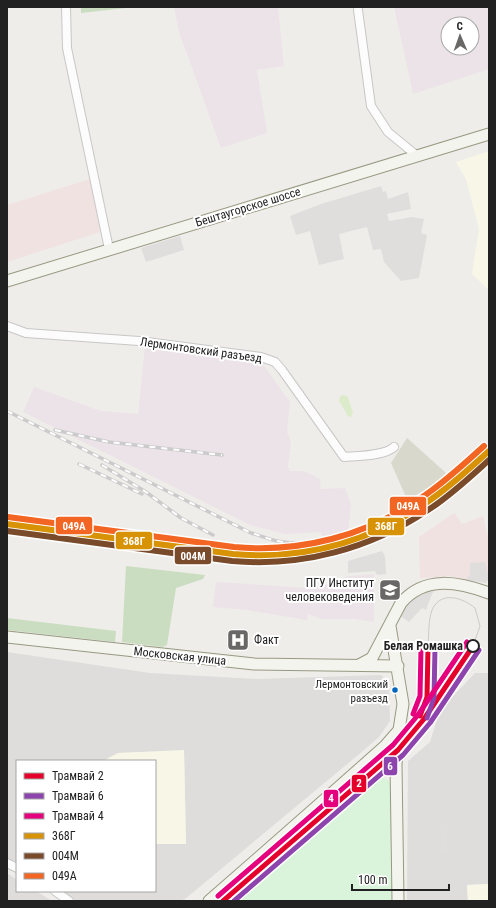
<svg xmlns="http://www.w3.org/2000/svg" width="496" height="908" font-family="'Roboto Condensed',sans-serif">
	<rect width="100%" height="100%" fill="#efedea"/>
	<!-- residential -->
	<path fill="#dedddb" d="M7 652 150 673 257 679 381 675 389 683 390 721 379 737 364 750 185 899 179 901H77L58 891H155V844H186L184 751 118 753 103 761H17V867L7 861Z
		M475 673H489V884L467 885 468 901H407L408 761 430 742 440 710Z
		M7 873 17 880V891H36L52 901H7Z"/>
	<!-- commercial -->
	<path fill="#f0e2e0" d="M90 179 100 232 7 262V205Z
		M454 513 462 524 483 516 489 542V578L484 562 466 580 450 576 420 578 419 537Z"/>
	<!-- industrial -->
	<path fill="#ece3e8" fill-rule="evenodd" d="M174 7H278L284 66 257 70 267 133 221 148 179 32Z
		M394 7H489V69L413 94ZM448 24H472V48H448Z
		M145 346 262 363 290 402 287 432 291 442 288 467 290 471H304L320 479 321 489 345 488 351 504 348 532 322 536 321 532 285 534 250 525 23 412 34 387 101 411 138 414Z
		M374 574V622L354 619H321L308 614 307 620 247 610 213 607 216 582 308 588 327 584 348 576Z"/>
	<!-- education -->
	<path fill="#f8f7e7" d="M489 151V290L472 274 479 229 466 179 456 162Z
		M184 750 186 844H155V761H103L118 753Z
		M489 884V901H468L467 885Z"/>
	<!-- construction -->
	<path fill="#d8d8cc" d="M407 438 446 473 433 485 413 497H406L391 463Z"/>
	<!-- grass -->
	<path fill="#dcebca" d="M344 395 348 397 353 413 351 417 348 416 339 401 340 396Z"/>
	<!-- forest -->
	<path fill="#caddc0" d="M81 7H135L81 13Z
		M126 566 205 575 203 579 176 588 167 645 162 647 122 642Z
		M7 618 116 631 115 642 7 630Z"/>
	<!-- park -->
	<path fill="#d9f4da" d="M382 777 391 782 393 901H235Z"/>
	<!-- parking -->
	<path fill="#dfdedd" d="M381 186 383 192 386 191 388 199 408 192 411 209 387 214 389 221 412 217 424 219 421 233 427 235 419 278 401 281 384 262 381 249 373 250 367 227 339 234 344 259 319 265 310 231 296 235 290 216 321 204Z
		M180 236 184 250 146 262 141 248Z
		M382 551 385 556 386 574 377 575 375 571 348 573V561Z
		M485 562 489 578 486 583 466 580 470 574V563Z
		M429 590H435L432 594 426 610 422 608 409 622 399 615 405 606 415 596Z
		M447 825 448 852 441 853 440 826Z"/>
	<g fill="none" stroke-linecap="round" stroke-linejoin="round">
		<!-- street casing -->
		<g stroke="#c8c7c6" stroke-width="10">
			<path id="street" d="M66 7 67 48 109 249
				M358 10 371 106 388 132 416 155
				M7 326 26 333 139 341 261 357 275 362 282 370 344 457C356 456 385 456 394 447
				M7 863 17 868
				M55 891 69 901"/>
		</g>
		<!-- secondary casing -->
		<g stroke="#989982" stroke-width="13">
			<path id="secondary" d="M7 281 489 134
				M7 637 254 664 398 666
				M359 665 372 658 401 603C425 575 458 582 489 593
				M209 901 339 787 385 746 399 730 403 704 390 626
				M398 901 396 764 399 730"/>
		</g>
		<!-- street -->
		<use href="#street" stroke="#fdfcfc" stroke-width="8"/>
		<!-- secondary -->
		<use href="#secondary" stroke="#f3f4ed" stroke-width="11"/>
		<!-- tram -->
		<path stroke="#cbcbcb" stroke-width="1" d="M428 648C429 636 428 621 432 610 441 590 463 598 475 608L480 626 473 646"/>
		<!-- rail casing -->
		<g stroke="#cbcbcb" stroke-width="3.5">
			<path id="rail" d="M7 411 251 533C259 535 268 539 277 541 317 549 353 536 390 524
				M55 430 109 442 222 455
				M79 464 142 494
				M102 465 146 492 181 518 213 535"/>
		</g>
		<!-- rail -->
		<use href="#rail" stroke="#fff" stroke-width="2" stroke-dasharray="6" stroke-linecap="butt"/>
		<!-- rail-1 casing -->
		<g stroke="#fff" stroke-width="9">
			<path id="rail-1" d="M7 524 233 554C301 560 366 543 423 505 447 489 468 470 489 451"/>
		</g>
		<!-- rail-2 casing -->
		<g stroke="#fff" stroke-width="9">
			<path id="rail-2" d="M7 531 232 561C302 567 370 549 428 510 450 496 469 478 489 460"/>
		</g>
		<!-- rail-3 casing -->
		<g stroke="#fff" stroke-width="9">
			<path id="rail-3" d="M8 517 234 547C300 553 366 536 421 498 444 483 464 464 484 446"/>
		</g>
		<!-- rail-1 -->
		<use href="#rail-1" stroke="#d79205" stroke-width="6"/>
		<!-- rail-2 -->
		<use href="#rail-2" stroke="#7a4b2a" stroke-width="6"/>
		<!-- rail-3 -->
		<use href="#rail-3" stroke="#f26522" stroke-width="6"/>
		<!-- tram-1 casing -->
		<g stroke="#fff" stroke-width="8">
			<path id="tram-1" d="M420 716 427 697 428 648
				M223 901 398 750 424 719 473 646"/>
		</g>
		<!-- tram-2 casing -->
		<g stroke="#fff" stroke-width="8">
			<path id="tram-2" d="M427 718 434 698 435 648
				M234 901 403 755 430 723 479 650"/>
		</g>
		<!-- tram-3 casing -->
		<g stroke="#fff" stroke-width="8">
			<path id="tram-3" d="M413 714 420 696 421 648
				M218 896 393 745 418 715 467 642"/>
		</g>
		<!-- tram-1 -->
		<use href="#tram-1" stroke="#e4002b" stroke-width="5"/>
		<!-- tram-2 -->
		<use href="#tram-2" stroke="#8e44ad" stroke-width="5"/>
		<!-- tram-3 -->
		<use href="#tram-3" stroke="#e5007d" stroke-width="5"/>
	</g>
	<!-- icons -->
	<defs>
		<g id="university-square" transform="scale(1.15)"><rect x="-9" y="-9" width="18" height="18" rx="4" fill="#696867" stroke="#fff"/><path d="M0-5L7-2L0 1L-7-2ZM-4 1L0 2.5L4 1V4Q0 6-4 4Z" fill="#fff"/></g>
		<g id="hospital-square" transform="scale(1.15)"><rect x="-9" y="-9" width="18" height="18" rx="4" fill="#696867" stroke="#fff"/><path d="M-5-5h3v3.5h4V-5h3V5h-3V1.5h-4V5h-3Z" fill="#fff"/></g>
	</defs>
	<g fill-rule="evenodd">
		<use href="#university-square" x="390" y="590"/>
		<use href="#hospital-square" x="238" y="640"/>
	</g>
	<!-- markers -->
	<circle fill="#fff" stroke="#212121" stroke-width="2" cx="473" cy="646" r="6"/>
	<circle fill="#0065bd" stroke="#fff" stroke-width="1.5" cx="395" cy="690" r="3.5"/>
	<g text-anchor="middle" stroke-width="4" stroke-linejoin="round" paint-order="stroke">
		<!-- bus labels -->
		<g font-size="11" fill="#212121" stroke="#fff" text-anchor="end">
			<text x="388" y="688">Лермонтовский<tspan x="388" dy="14">разъезд</tspan></text>
		</g>
		<!-- street labels -->
		<g font-size="12" fill="#212121" stroke="#fff">
			<text transform="translate(248 207) rotate(-17)" y="4">Бештаугорское шоссе</text>
			<text transform="translate(201 350) rotate(8)" y="4">Лермонтовский разъезд</text>
			<text transform="translate(180 656) rotate(6)" y="4">Московская улица</text>
		</g>
		<!-- poi labels -->
		<g font-size="12" fill="#212121" stroke="#fff" text-anchor="end">
			<text x="374" y="587">ПГУ Институт<tspan x="374" dy="14">человековедения</tspan></text>
			<text x="254" y="644" text-anchor="start">Факт</text>
		</g>
		<!-- stop labels -->
		<g font-size="12" font-weight="bold" fill="#212121" stroke="#fff" text-anchor="end">
			<text x="463" y="650">Белая Ромашка</text>
		</g>
	</g>
	<g stroke="#fff" stroke-width="1.5">
		<rect x="389" y="496" width="38" height="20" rx="4" fill="#f26522"/>
		<rect x="55" y="516" width="38" height="19" rx="4" fill="#f26522"/>
		<rect x="367" y="517" width="38" height="19" rx="4" fill="#d79205"/>
		<rect x="115" y="531" width="38" height="19" rx="4" fill="#d79205"/>
		<rect x="174" y="546" width="38" height="19" rx="4" fill="#7a4b2a"/>
		<rect x="383" y="756" width="15" height="20" rx="4" fill="#8e44ad"/>
		<rect x="351" y="774" width="16" height="19" rx="4" fill="#e4002b"/>
		<rect x="323" y="789" width="16" height="19" rx="4" fill="#e5007d"/>
	</g>
	<g font-size="11" text-anchor="middle" font-weight="bold" fill="#fff">
		<text x="408" y="510">049А</text>
		<text x="74" y="530">049А</text>
		<text x="386" y="530">368Г</text>
		<text x="134" y="545">368Г</text>
		<text x="193" y="560">004М</text>
		<text x="390" y="770">6</text>
		<text x="359" y="787">2</text>
		<text x="331" y="802">4</text>
	</g>
	<!-- border -->
	<rect width="496" height="908" fill="none" stroke="#212121" stroke-width="16"/>
	<!-- legend -->
	<rect x="16" y="760" width="140" height="132" fill="#ffffff" stroke="#a6a6a6"/>
	<rect x="24" y="773" width="20" height="6" fill="#e4002b" stroke="#a6a6a6"/>
	<text x="52" y="780" font-size="12" fill="#212121">Трамвай 2</text>
	<rect x="24" y="793" width="20" height="6" fill="#8e44ad" stroke="#a6a6a6"/>
	<text x="52" y="800" font-size="12" fill="#212121">Трамвай 6</text>
	<rect x="24" y="813" width="20" height="6" fill="#e5007d" stroke="#a6a6a6"/>
	<text x="52" y="820" font-size="12" fill="#212121">Трамвай 4</text>
	<rect x="24" y="833" width="20" height="6" fill="#d79205" stroke="#a6a6a6"/>
	<text x="52" y="840" font-size="12" fill="#212121">368Г</text>
	<rect x="24" y="853" width="20" height="6" fill="#7a4b2a" stroke="#a6a6a6"/>
	<text x="52" y="860" font-size="12" fill="#212121">004М</text>
	<rect x="24" y="873" width="20" height="6" fill="#f26522" stroke="#a6a6a6"/>
	<text x="52" y="880" font-size="12" fill="#212121">049А</text>
	<!-- north arrow -->
	<g transform="translate(460 36) rotate(358)"><circle r="19" fill="#ffffff" stroke="#a6a6a6"/>
	<path d="M0-3L7 15L0 10L-7 15Z" fill="#696867"/>
	<text y="-6" font-size="11" font-weight="bold" text-anchor="middle" fill="#212121">С</text>
	</g>
	<!-- scale -->
	<path d="M352 884v6h97v-6" fill="none" stroke="#212121" stroke-width="2"/>
	<text x="358" y="884" font-size="12" fill="#212121" stroke="#ffffff" stroke-width="3" paint-order="stroke">100 m</text>
</svg>
